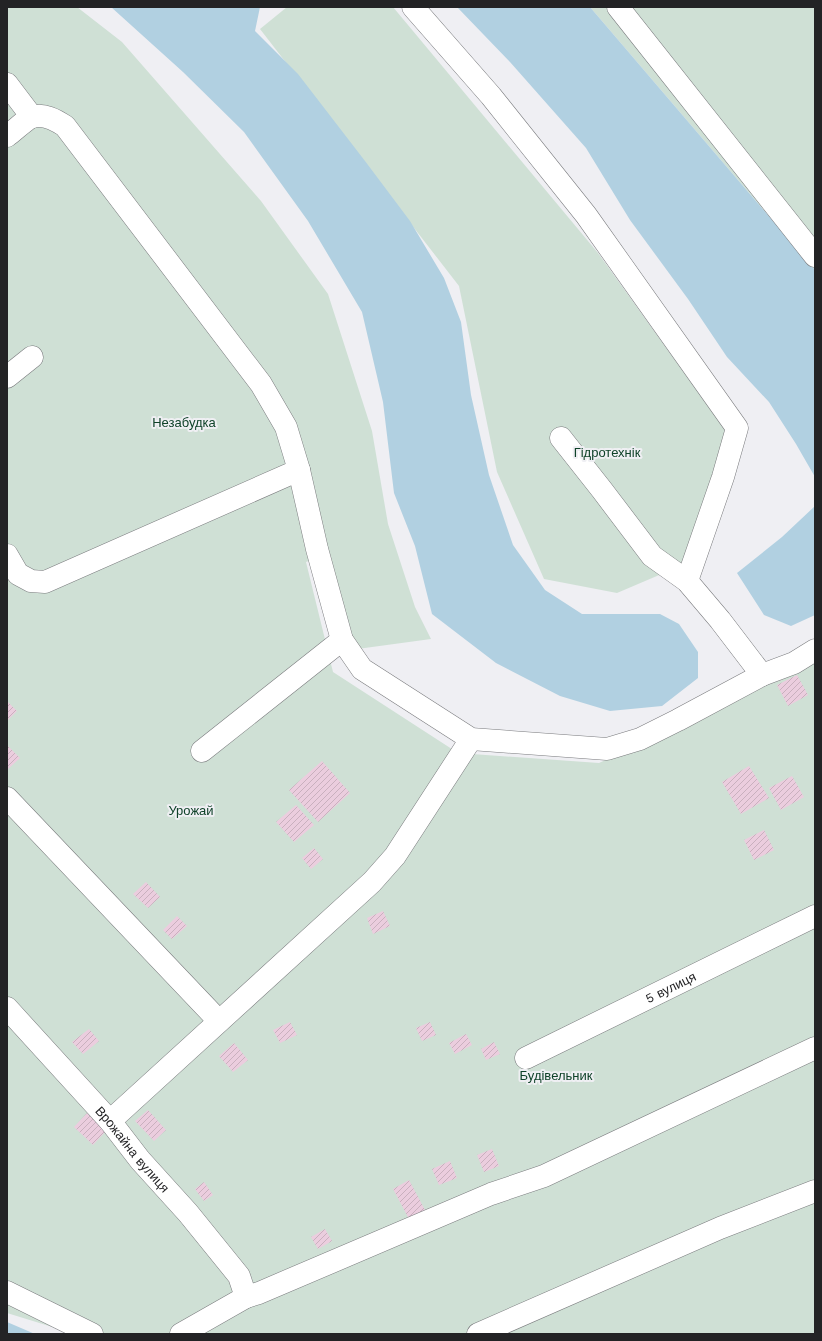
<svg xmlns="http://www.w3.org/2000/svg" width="822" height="1341" font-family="'Work Sans',sans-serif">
	<defs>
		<pattern id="building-hatch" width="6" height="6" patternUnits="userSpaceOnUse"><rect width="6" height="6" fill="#ebcdde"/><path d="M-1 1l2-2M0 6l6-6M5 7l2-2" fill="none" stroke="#c9b0be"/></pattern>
	</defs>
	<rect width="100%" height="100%" fill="#efeff3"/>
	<!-- green -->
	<path fill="#cfe0d5" d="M7 7H77L122 42 261 201 328 294 372 431 388 524 415 607 431 639 350 650 325 554 306 562 333 672 458 753 599 763 815 663V1334H75L7 1313Z
		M287 7H393L598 253 728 434 685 564 617 593 544 579 497 472 459 286 260 29Z
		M590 7H815V270Z"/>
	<!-- water -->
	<path fill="#b1d0e1" d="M111 7H260L255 31 298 74 365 161 410 221 444 278 461 322 471 395 489 475 513 545 545 590 582 614H660L679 624 698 652V678L662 706 610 711 560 696 496 663 432 614 415 546 394 493 383 402 362 312 308 221 244 132 183 72Z
		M457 7H590L815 270V477L796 444 769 402 727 357 688 299 630 220 586 148 510 62Z
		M815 506V615L791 626 764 615 737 573 782 537Z
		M7 1322 35 1334H7Z"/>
	<!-- building -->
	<path fill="url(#building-hatch)" d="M797 675 808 695 788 706 777 685Z
		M7 701 17 711 7 721Z
		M7 745 20 758 7 770Z
		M322 761 350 793 318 822 289 790Z
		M749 766 769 798 741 814 722 782Z
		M792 776 804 797 781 810 769 788Z
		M296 805 314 825 294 842 276 822Z
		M764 830 774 850 754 860 744 840Z
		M314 848 323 859 311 869 302 858Z
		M146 882 160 897 148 908 133 894Z
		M383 911 390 926 373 934 367 918Z
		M177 916 187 926 172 939 163 930Z
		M290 1022 297 1035 280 1043 273 1030Z
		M430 1022 436 1035 422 1041 416 1028Z
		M89 1029 99 1041 83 1054 72 1042Z
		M466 1034 472 1045 455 1054 449 1043Z
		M494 1042 500 1054 486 1060 481 1049Z
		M234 1043 248 1060 233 1072 219 1056Z
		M148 1110 166 1130 154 1141 135 1121Z
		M87 1113 106 1131 93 1145 74 1127Z
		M492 1149 499 1166 484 1172 477 1155Z
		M450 1161 457 1178 439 1185 432 1169Z
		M409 1180 425 1210 409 1219 393 1189Z
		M204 1182 213 1195 204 1201 195 1189Z
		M325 1229 332 1241 318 1249 311 1237Z"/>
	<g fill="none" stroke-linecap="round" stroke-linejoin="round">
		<!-- minor casing -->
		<g stroke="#7a7b7e" stroke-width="23">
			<g id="minor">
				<path d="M413 7 491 96 586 215 737 428 723 477 687 581"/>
				<path d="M618 7 815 256"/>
				<path d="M7 84 32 117"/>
				<path d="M7 136C13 132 26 119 32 117 44 113 56 120 65 126L261 384 286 427 299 470 317 549 342 640 362 669 471 739 607 749 640 739 678 720 762 675 794 663 815 650"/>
				<path d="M7 377 32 357"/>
				<path d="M561 438 602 490 652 556 687 581 720 620 762 675"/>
				<path d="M7 555 18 574 31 581 45 582 299 470"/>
				<path d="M202 751 342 640"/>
				<path d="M7 798 219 1021"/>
				<path id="s1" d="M7 1008 110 1121 140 1160 188 1213 239 1276 246 1297"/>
				<path id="s2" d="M526 1058 815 916"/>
				<path d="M110 1121 372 882 395 856 471 739"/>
				<path d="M7 1292 92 1334"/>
				<path d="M181 1334 246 1297 259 1293 491 1194 544 1176 815 1048"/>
				<path d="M478 1334 720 1228 815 1191"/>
			</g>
		</g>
		<!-- minor -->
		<use href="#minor" stroke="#fff" stroke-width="22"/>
	</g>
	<g text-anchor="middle" stroke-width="4" stroke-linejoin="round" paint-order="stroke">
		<!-- park labels -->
		<g font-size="13" fill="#0f4229" stroke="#efeff3">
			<text x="184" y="427">Незабудка</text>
			<text x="607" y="457">Гідротехнік</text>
			<text x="191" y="815">Урожай</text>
			<text x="556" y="1080">Будівельник</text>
		</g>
		<!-- street labels -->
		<g font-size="13" fill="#232325" stroke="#efeff3">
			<text dy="5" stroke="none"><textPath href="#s2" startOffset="161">5 вулиця</textPath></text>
			<text dy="5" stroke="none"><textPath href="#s1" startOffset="189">Врожайна вулиця</textPath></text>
		</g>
	</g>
	<!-- border -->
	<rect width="822" height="1341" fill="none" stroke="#232325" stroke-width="16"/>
</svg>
